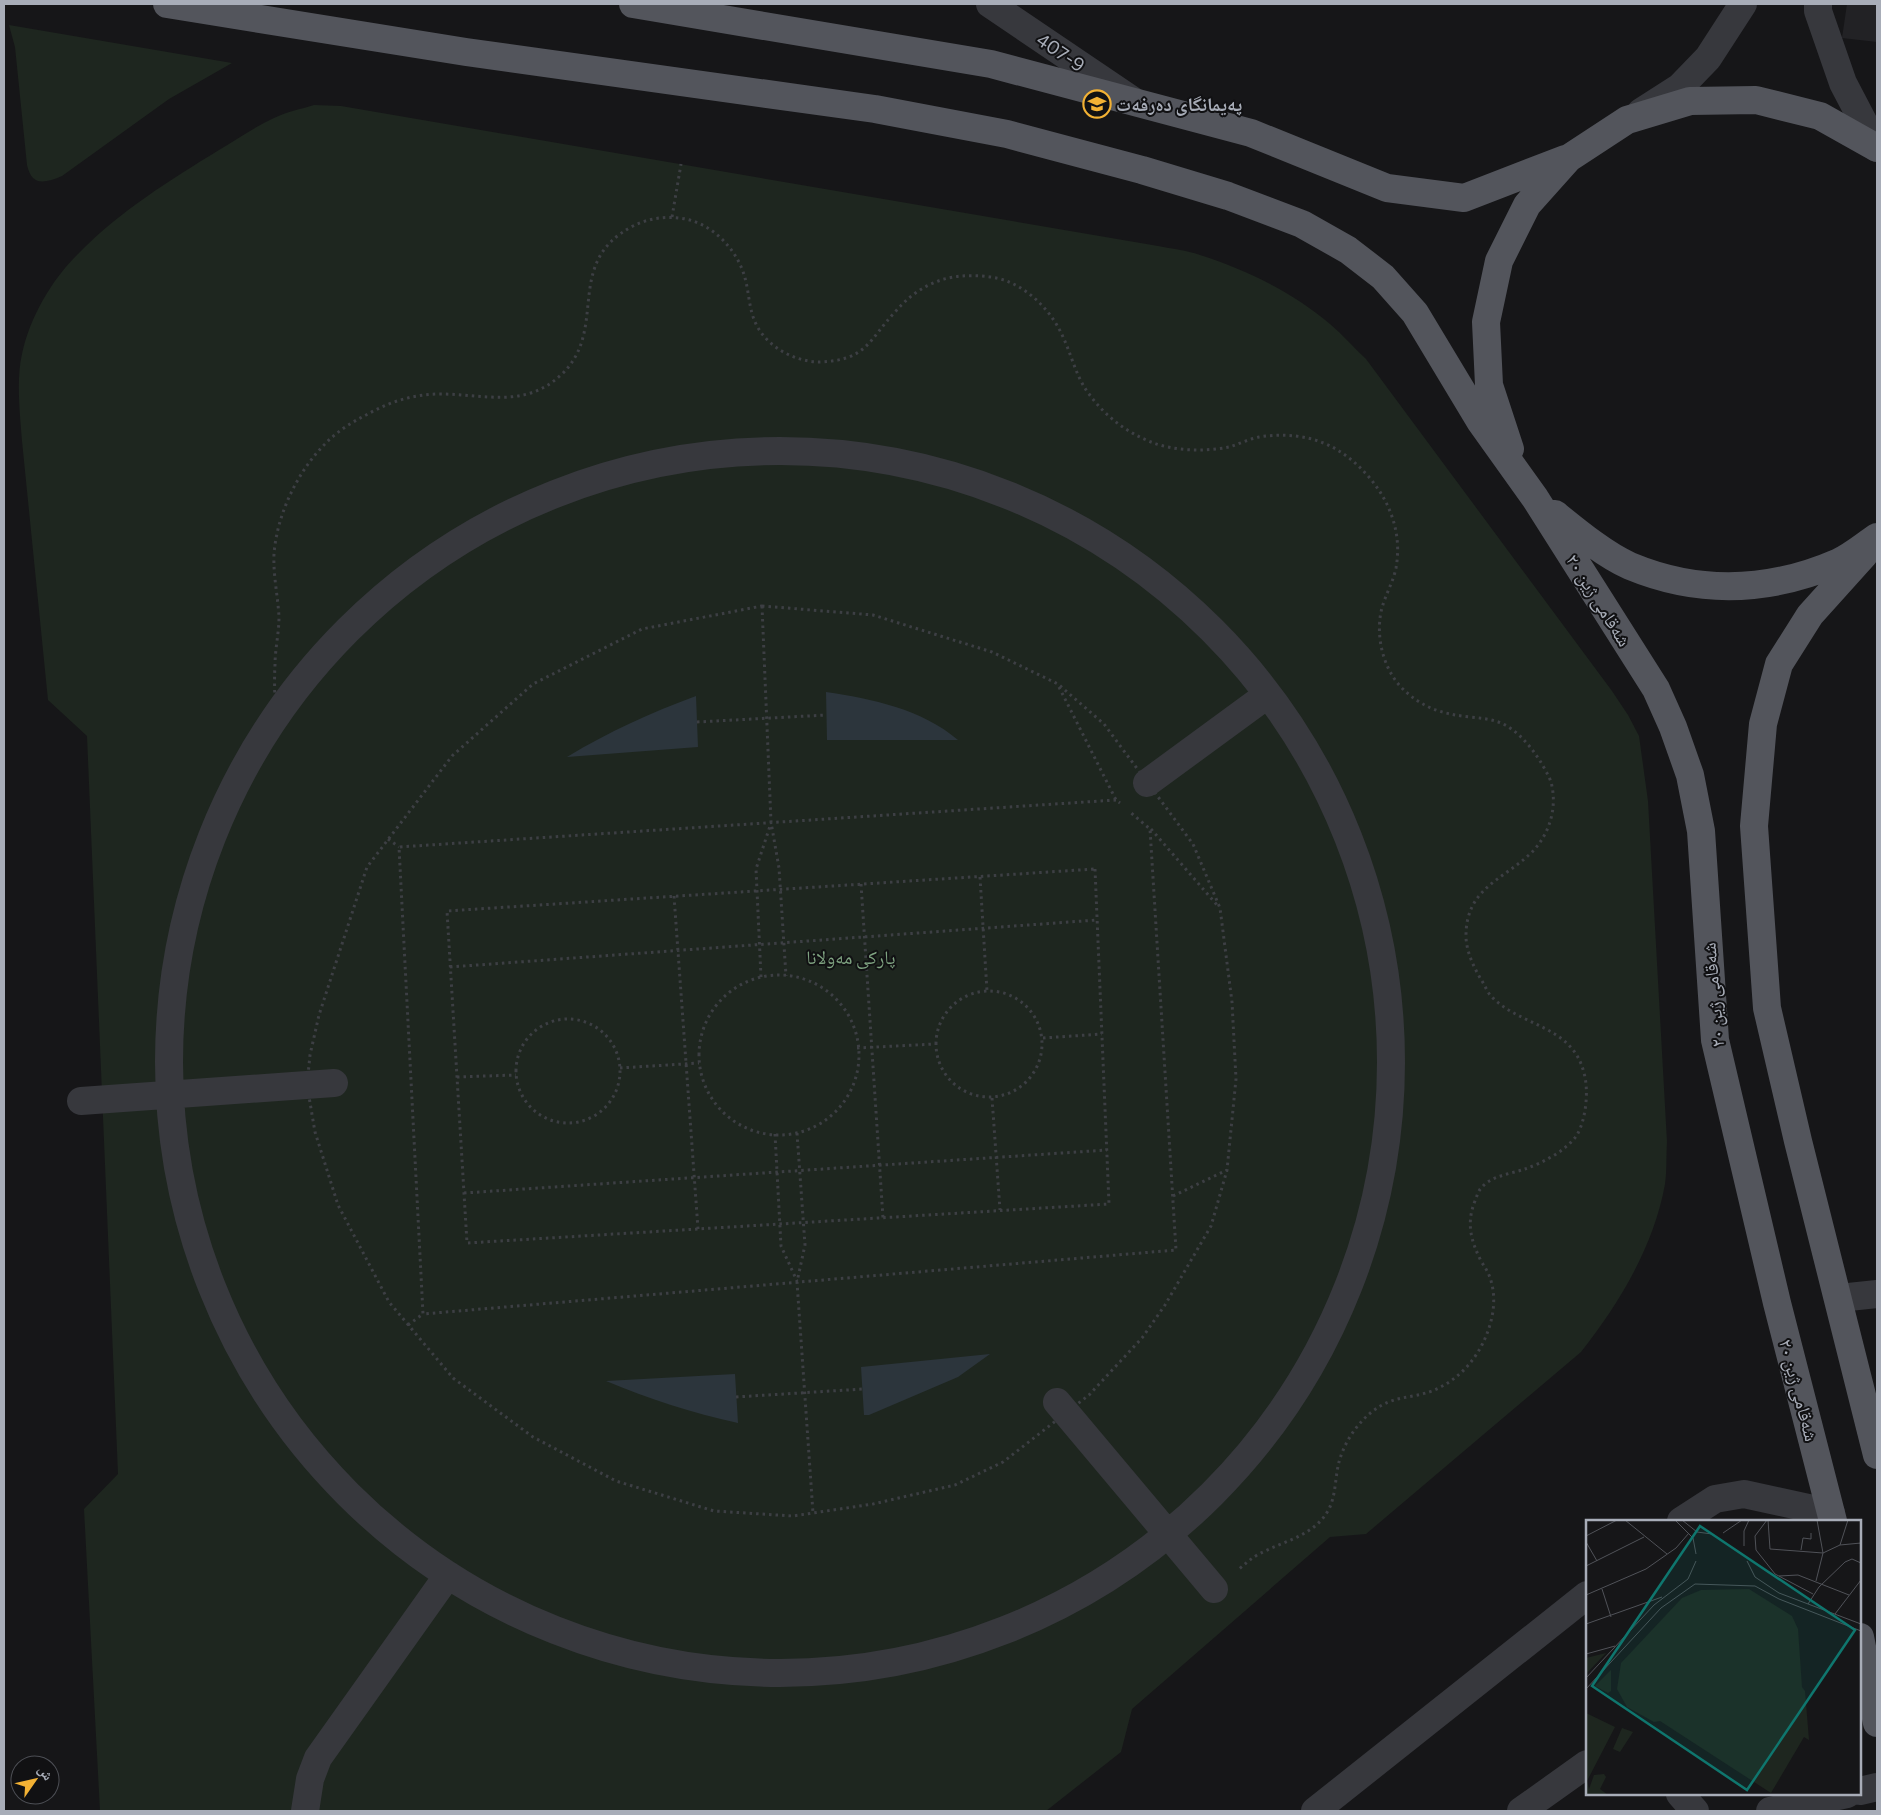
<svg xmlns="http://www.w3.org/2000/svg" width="1881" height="1815" font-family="Commissioner,'Noto Naskh Arabic',sans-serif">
	<rect width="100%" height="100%" fill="#161618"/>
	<!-- built -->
	<path fill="#222225" d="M1847 4H1877V42L1842 38Z"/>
	<!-- green -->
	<path fill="#1e261f" d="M9 25 232 63 169 99 62 176C45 183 32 187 27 165L15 47Z
		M314 105 341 106 1158 246C1172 249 1186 250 1200 255 1247 270 1292 292 1330 324 1343 335 1354 348 1366 359L1612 691 1628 715 1639 736 1648 801 1667 1142C1666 1156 1667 1171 1665 1184 1654 1246 1619 1304 1581 1352L1366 1534 1330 1537 1132 1709 1121 1752 1046 1811H100L84 1509 118 1474 87 736 48 700 22 441C20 414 16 380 22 354 30 317 52 279 79 253 119 212 170 180 219 150 237 139 255 127 274 118 286 112 301 109 314 105Z"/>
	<!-- water -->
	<path fill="#2c353c" d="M826 692C872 699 922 709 958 740H827Z
		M696 696 698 747 567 757C610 731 650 713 696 696Z
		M990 1354 958 1377 869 1415H864L861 1367Z
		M735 1374 738 1423C692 1413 649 1399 606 1381Z"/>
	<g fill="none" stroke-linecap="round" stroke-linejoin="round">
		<!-- path -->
		<path stroke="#3d3f44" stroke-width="3" stroke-dasharray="2.5 4" stroke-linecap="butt" d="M672 217 681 164
			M762 606 873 615 992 652 1058 684 1104 724 1193 844 1220 908 1232 1002 1236 1079 1227 1170 1211 1226 1165 1305 1142 1338 1089 1395 1003 1462 955 1485 873 1504 793 1516 714 1511 616 1481 533 1437 453 1378 389 1302 338 1205 315 1132 307 1085 310 1055 319 1015 367 867 452 756 533 684 642 629Z
			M762 606 771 822 779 868 786 976
			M1059 687 1116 800 1120 803
			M275 712C275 696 274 680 275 665 275 649 279 633 279 617 278 597 273 575 274 554 277 514 298 470 327 442 338 431 352 422 366 415 389 402 413 394 440 394 485 394 524 409 561 375 610 329 562 263 633 226 647 219 663 216 679 218 710 221 737 248 745 278 749 292 749 310 756 324 767 347 795 362 820 362 867 360 868 341 895 312 913 291 935 278 962 276 977 275 996 276 1009 282 1033 292 1053 314 1063 337 1072 356 1076 377 1089 394 1105 416 1126 432 1151 442 1174 451 1204 452 1229 447 1239 444 1249 439 1259 437 1291 432 1323 437 1349 458 1382 484 1404 524 1396 568 1393 583 1384 597 1381 612 1376 637 1383 667 1400 686 1421 708 1442 714 1470 717 1481 718 1491 719 1501 723 1515 729 1527 742 1536 755 1540 760 1549 776 1551 782 1558 808 1549 836 1530 854 1501 881 1465 889 1466 938 1467 953 1474 968 1482 981 1485 986 1487 991 1490 995 1519 1027 1572 1024 1584 1073 1589 1091 1586 1119 1577 1135 1566 1151 1542 1163 1525 1169 1511 1174 1493 1175 1482 1187 1478 1191 1477 1196 1475 1201 1466 1223 1471 1241 1481 1261 1484 1266 1487 1270 1489 1275 1497 1295 1494 1317 1486 1336 1476 1361 1457 1381 1432 1391 1410 1399 1394 1395 1373 1411 1357 1423 1344 1443 1339 1462 1335 1477 1336 1495 1329 1509 1316 1534 1288 1540 1265 1551 1252 1557 1249 1561 1239 1569
			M697 722 826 715
			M1116 800 399 847 423 1314 1176 1250 1150 829 1130 812
			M1151 829 1217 905
			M388 839 399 847
			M1095 869 1109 1204 467 1243 447 911Z
			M980 877 987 991
			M861 884 883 1218
			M674 896 698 1229
			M450 967 1097 920
			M699 1055a80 80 0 1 1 160 0a80 80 0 1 1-160 0Z
			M761 977 756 869 771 823
			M936 1044a53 53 0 1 1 106 0a53 53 0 1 1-106 0Z
			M516 1071a52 52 0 1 1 104 0a52 52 0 1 1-104 0Z
			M1043 1038 1102 1034
			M857 1048 935 1044
			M620 1068 699 1063
			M457 1077 516 1075
			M992 1098 1000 1210
			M797 1133 805 1245 797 1282 813 1513
			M775 1134 781 1246 797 1281
			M464 1193 1107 1150
			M1173 1196 1227 1170
			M408 1325 423 1314
			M736 1397 863 1389"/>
		<!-- minor -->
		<path stroke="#37383d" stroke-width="28" d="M990 4 1132 100
			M1818 4V11L1843 83 1877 148
			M1641 112 1680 87 1708 58 1743 4
			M169 1062a611 611 0 1 1 1222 0a611 611 0 1 1-1222 0Z
			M1147 783 1267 695
			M81 1101 334 1083
			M1839 1298 1877 1294
			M1057 1402 1214 1589
			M1681 1521 1715 1499 1744 1494 1831 1513
			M1860 1791 1877 1787
			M1680 1794 1695 1811
			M305 1811 310 1779 318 1758 448 1575
			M1315 1811 1587 1595
			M1521 1811 1587 1764
			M1770 1811 1847 1794"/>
		<!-- major -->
		<path stroke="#53555c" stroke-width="28" d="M167 4 466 52 875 109 1007 134 1142 170 1228 196 1302 224 1348 250 1383 277 1415 313 1480 421 1535 498 1656 689 1673 727 1690 775 1701 831 1715 1040 1777 1303 1833 1521
			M633 4 991 64 1251 133 1387 188 1464 198 1565 159
			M1510 449 1489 385 1486 322 1499 261 1527 205 1569 158 1627 120 1690 101 1756 100 1820 116 1877 148
			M1555 514C1576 531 1605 555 1630 566 1700 595 1770 592 1839 562 1852 556 1865 545 1877 537
			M1864 555 1810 615 1779 664 1763 724 1754 826 1767 1008 1798 1141 1877 1455
			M1860 1637 1877 1723"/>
	</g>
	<!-- icons -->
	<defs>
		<g id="university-ring" transform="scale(1.4375)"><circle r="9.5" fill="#111113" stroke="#f2b134" stroke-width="1.5"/><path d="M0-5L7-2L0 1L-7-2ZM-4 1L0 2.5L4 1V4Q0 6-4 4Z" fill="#f2b134"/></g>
	</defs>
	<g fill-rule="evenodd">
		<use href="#university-ring" x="1097" y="104"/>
	</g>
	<g text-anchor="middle" stroke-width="4" stroke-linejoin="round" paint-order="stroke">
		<!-- street labels -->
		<g font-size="19" fill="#a8adb8" stroke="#111113">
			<text transform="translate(1061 52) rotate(34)" y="7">407-9</text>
			<text transform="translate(1599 600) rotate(58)" y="7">شەقامی ژین ٢٠</text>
			<text transform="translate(1713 995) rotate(-95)" y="7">شەقامی ژین ٢٠</text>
			<text transform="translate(1799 1390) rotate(75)" y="7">شەقامی ژین ٢٠</text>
		</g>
		<!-- poi labels -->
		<g font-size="19" font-weight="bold" fill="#a8adb8" stroke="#111113" text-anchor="start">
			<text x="1116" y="111">پەیمانگای دەرفەت</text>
		</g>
		<!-- park labels -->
		<g font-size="19" fill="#7fa381" stroke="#111113">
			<text x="851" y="964">پارکی مەولانا</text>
		</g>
	</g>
	<!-- overview -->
	<g transform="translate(1586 1520)">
		<rect width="275" height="275" fill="#161618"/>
		<path d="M163 69 206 96 212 109 216 167 219 171 223 220 218 217 185 273 74 201 68 202 41 187 31 169 35 143 96 78 115 70ZM20 133 0 154V138ZM25 150V171L22 173 9 166ZM0 193 29 207 1 261 3 269 8 255 18 254 20 257 14 269 22 275H0ZM36 208 47 212 34 232 27 229Z" fill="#1e261f"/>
		<path fill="none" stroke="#505258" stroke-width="1" d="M39 0 81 34M89 0 107 18 110 34M96 0 111 12 126 14M181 0 169 16 170 30 189 54 227 74M182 0 184 29 237 33M137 13 156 0M0 16 31 0M0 22 11 41M254 25 262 0M158 26V11L163 0M215 30 217 18 225 19V13M237 33 254 25 275 23M161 41 169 57 193 73 275 104M0 46 58 17M193 56 212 55 263 75M230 61 237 33 231 0M16 69 25 97M0 75 60 49 90 28 103 13M222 84 233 67 259 42 266 39 275 43M249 94 275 60M0 104 76 77M0 134 29 126M0 158 68 85 102 59 110 41M0 169 75 88 109 64 169 66 193 79 275 111"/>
		<path fill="#0f766e" fill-opacity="0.15" stroke="#0f766e" stroke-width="2.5" d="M114 6 269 110 161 270 6 166Z"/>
		<rect width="275" height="275" fill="none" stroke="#a8adb8" stroke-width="2.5"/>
	</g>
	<!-- border -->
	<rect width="1881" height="1815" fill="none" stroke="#a8adb8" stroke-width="10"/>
	<!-- north arrow -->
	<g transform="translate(35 1780) rotate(56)"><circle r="24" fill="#111113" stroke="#4d4f55"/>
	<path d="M0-4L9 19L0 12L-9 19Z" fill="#f2b134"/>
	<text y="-8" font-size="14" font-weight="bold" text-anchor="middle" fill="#a8adb8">ش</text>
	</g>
</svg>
